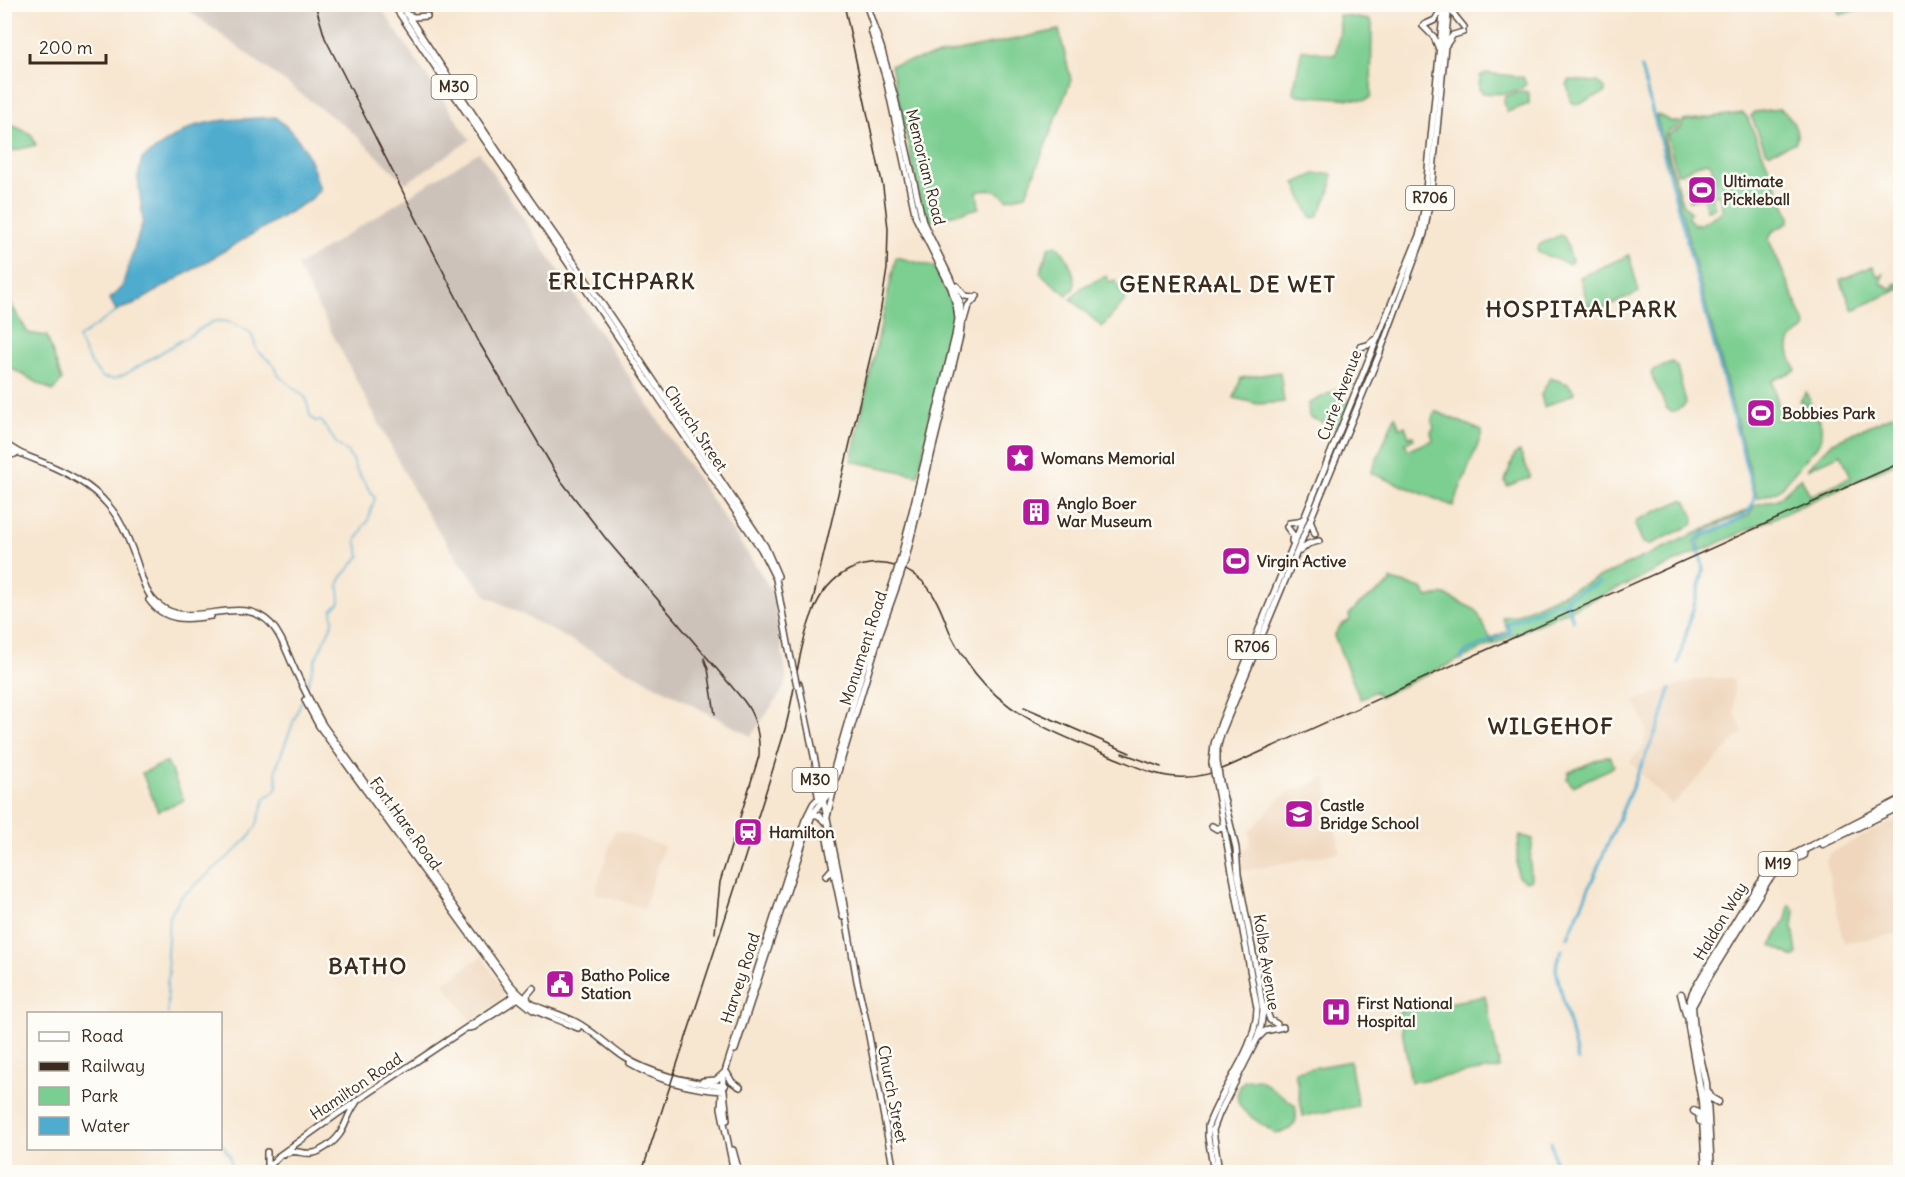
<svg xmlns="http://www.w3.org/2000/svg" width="1905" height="1177" font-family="Delius,sans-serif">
	<rect width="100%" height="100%" fill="#fdfcf7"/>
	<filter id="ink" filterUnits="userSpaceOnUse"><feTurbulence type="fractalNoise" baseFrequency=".0167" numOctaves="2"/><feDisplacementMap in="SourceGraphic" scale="12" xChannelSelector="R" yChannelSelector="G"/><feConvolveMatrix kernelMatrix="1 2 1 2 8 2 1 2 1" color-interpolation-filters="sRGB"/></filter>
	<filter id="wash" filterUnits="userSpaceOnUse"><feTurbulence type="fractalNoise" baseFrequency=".008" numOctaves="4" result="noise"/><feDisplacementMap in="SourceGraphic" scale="24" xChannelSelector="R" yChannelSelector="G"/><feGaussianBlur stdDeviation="1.35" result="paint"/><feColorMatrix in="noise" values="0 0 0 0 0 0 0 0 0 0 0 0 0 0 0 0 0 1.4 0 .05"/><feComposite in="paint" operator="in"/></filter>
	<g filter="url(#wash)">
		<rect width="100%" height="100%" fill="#f7e6d0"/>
		<!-- built -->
		<path fill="#efd6bc" d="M1733 678 1735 713 1743 732 1672 805 1630 762 1643 746 1647 728 1635 701 1686 682 1700 679Z
			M1326 778 1340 852 1242 871 1240 853 1249 846 1251 839 1249 832 1282 796Z
			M1900 818V933L1844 943 1826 861 1830 853Z
			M615 830 664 846 644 908 595 893Z
			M482 956 502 986 503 993 499 1003 471 1021 444 983Z"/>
		<!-- industrial -->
		<path fill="#cdc2b9" d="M181 5H379L470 140 406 183 350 130Z
			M479 152 762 575 773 594 787 680 785 687 751 736 487 596 459 561 422 506 297 266Z"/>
		<!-- green -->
		<path fill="#7bce91" stroke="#5b7c58" stroke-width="1.5" d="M1838 5V4L1872 5 1840 15Z
			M1339 15 1369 20 1372 23 1371 97 1366 100 1297 95 1293 91 1302 49 1335 55 1340 31Z
			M1059 30 1071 80 1026 195 1007 199C996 189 992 187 977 192L979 208 925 222 891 65Z
			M1486 73 1523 77 1526 84C1516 95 1497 94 1483 93L1479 89 1480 76Z
			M1570 80 1597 82 1605 88V93L1576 105 1571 101 1567 84Z
			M1524 91 1529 93V104L1507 112 1504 102 1505 96Z
			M1779 109C1790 113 1801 132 1795 143L1769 153 1766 151 1751 116 1755 112Z
			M1743 113 1747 117 1790 217 1788 223 1772 232 1769 240 1806 326C1804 332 1801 331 1796 335 1783 344 1791 359 1796 370L1772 381 1779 407 1797 419 1806 405 1800 401 1806 392 1821 425 1822 437 1817 446 1782 487 1775 492 1757 498 1656 115C1663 115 1666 123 1680 122L1679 126 1666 132 1665 140 1680 196 1683 203 1691 213 1687 217 1695 225 1697 223 1699 225 1723 211 1718 194 1711 196 1715 208 1707 210 1703 197 1690 201 1686 187 1715 180 1711 164 1707 162 1693 166 1682 174 1677 173 1667 135 1681 128 1683 121Z
			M5 122 31 134 36 145 5 153Z
			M1315 174H1332L1331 188 1318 216 1313 218 1309 214 1295 183Z
			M1561 235 1565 238 1572 261 1569 264 1539 253 1537 250 1540 244Z
			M1056 245C1066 252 1077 276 1074 288L1067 295 1040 273 1049 247Z
			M1629 255 1639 292 1595 312 1590 311 1580 277Z
			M896 257 935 267 952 304 953 319 918 475 851 461Z
			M1873 266 1877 276 1884 273 1880 283 1893 289 1895 284 1899 283 1900 289 1853 310 1840 280Z
			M1106 276 1109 282 1115 280 1121 291 1128 297 1102 327 1071 299 1082 287Z
			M4 292 28 333 47 336 62 380 53 391 5 365Z
			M1672 362 1677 367 1686 403 1683 407 1672 412 1667 409 1651 374 1653 370Z
			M1280 372 1284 402 1258 404 1234 398 1241 378Z
			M1550 378 1568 384 1575 393 1544 407 1541 395Z
			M1336 390 1343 402 1350 400 1338 429 1309 417 1308 404Z
			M1435 411 1482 431V434L1453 506 1371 473 1395 416 1400 428 1405 426 1409 437 1413 436 1414 439 1405 443 1408 450 1433 440 1431 432 1434 427 1432 422Z
			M1900 412V461L1701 551 1698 542 1702 537 1748 516 1755 505 1778 499 1801 477 1810 496 1851 477 1841 454 1807 469 1833 442Z
			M1520 452 1530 476 1529 478 1507 486 1505 481 1515 454Z
			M1682 500 1687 502 1694 518 1692 525 1649 545 1643 543 1635 525 1637 520Z
			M1749 509C1736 522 1702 526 1694 542L1698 552 1494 644 1491 638 1508 631 1502 617 1514 616Z
			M1391 580 1421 588 1428 598 1443 594 1476 610 1493 644 1379 697 1376 691 1360 699 1334 636 1341 625 1350 620 1349 615 1359 604 1390 584Z
			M1606 756 1610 757 1614 765 1612 768 1573 786 1567 779 1569 772Z
			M167 762 184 800 158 811 142 773Z
			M1520 835 1533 839 1530 860 1531 881H1524L1517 875V851Z
			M1789 905 1795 910 1793 927 1797 954 1794 957 1771 945 1786 919Z
			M1485 996 1500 1068 1411 1082 1399 1012Z
			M1350 1061 1358 1106 1303 1116 1295 1071Z
			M1259 1079 1295 1105C1299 1123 1294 1131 1275 1133 1256 1119 1223 1107 1244 1081Z"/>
		<!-- water -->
		<path fill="#4facce" stroke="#456b76" stroke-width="1.5" d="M275 117C303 138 311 158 320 190L310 200 133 305 116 310 110 299 122 287 143 221 138 178 142 159C159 147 176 134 195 126 220 118 250 119 275 117Z"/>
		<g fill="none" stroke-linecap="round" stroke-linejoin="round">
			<!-- stream -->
			<path stroke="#4facce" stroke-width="1.5" d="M120 309 78 338 91 364 103 378 114 379 124 375 212 322C225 318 241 326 251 333L257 350 274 365 279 376 306 398 310 416 315 421H321L337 444 348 452 349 456 353 459 355 468 375 498 367 523 364 525 361 533 356 540 360 556 341 578 339 585 340 602 332 610 333 622 316 658 306 689
				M168 1014 167 982 169 975 167 956 169 916 181 897 234 852 251 835 257 824 265 798 275 791 277 786 276 768 304 694
				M220 1141 230 1156 232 1172"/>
			<!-- canal -->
			<path stroke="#4facce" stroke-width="3" d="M1641 68 1754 496C1755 519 1718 528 1700 536L1697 539C1697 551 1704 561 1703 573L1678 663
				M1573 621 1566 598 1600 582
				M1462 660V655L1467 651 1510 632 1507 624 1557 602H1563L1568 607
				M1568 937 1661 720 1670 689
				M1562 950 1557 961 1556 970 1578 1061
				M1551 1142 1555 1164 1551 1172"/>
		</g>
	</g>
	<g filter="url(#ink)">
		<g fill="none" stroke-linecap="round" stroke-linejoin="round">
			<!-- major casing -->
			<g stroke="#574639" stroke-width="8">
				<path id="major" d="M393 4 761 549 776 579 790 654
					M400 4 530 200 580 271 765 546 778 576
					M866 4 881 47 895 98 923 222 950 278 960 302 962 318 960 336 906 558
					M1450 6 1455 16 1464 27
					M406 14 414 17 427 16
					M1424 25 1435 20 1442 8
					M1423 26 1434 37 1439 49
					M871 30 886 79 916 218 951 288 956 304 958 319 955 336 901 557
					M1446 45 1453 35 1463 32
					M957 286 965 296 973 297
					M964 320 968 306 977 296
					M1360 347 1368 345 1374 340
					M4 442C15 453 30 457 44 463 68 473 91 485 108 505 121 519 129 540 135 557 141 573 144 594 159 605 192 632 240 591 271 624 282 636 287 653 294 668 303 687 312 706 323 725L510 984C535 1013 546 1007 576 1022 593 1031 608 1046 624 1057 654 1076 690 1083 725 1086
					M4 449 14 453
					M4 457 15 454
					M1311 522 1315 534
					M1289 523 1298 522 1304 518
					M1287 527 1293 535 1292 541
					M1300 551 1308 544 1319 541
					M149 600C165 622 187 620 211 616
					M799 684 838 871 857 981 867 1025 894 1172
					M305 700 319 726 513 994 533 1010 578 1028
					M1217 762V749L1221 734 1379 355 1424 234 1431 192 1449 4
					M1212 763 1214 744 1221 723 1420 233 1424 210 1444 4
					M814 774 819 800
					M812 815H818L824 821
					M827 817 834 788
					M1212 826 1217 829 1224 825
					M825 830 843 917
					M826 876 833 868
					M528 1002 527 995 533 988
					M1265 1006 1270 1020 1277 1024
					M468 1028 474 1027 520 997
					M1258 1038 1265 1031 1283 1027
					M735 1050 812 815 830 792 836 778 880 633 900 577
					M630 1064C660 1081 690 1089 724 1091
					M727 1073 732 1082 740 1087
					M703 1081 716 1080 724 1073
					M724 1091 727 1120
					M733 1150 739 1172
					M285 1154C294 1148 303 1155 313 1153 318 1153 322 1149 326 1147 347 1133 343 1121 356 1103
					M267 1167V1152
					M264 1172 280 1155 336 1115 517 994
					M734 1172 721 1108 723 1078 805 820 813 804 824 792 830 783 862 673 895 577
					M1214 1172 1208 1137V1126C1222 1085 1256 1052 1257 1008L1216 783
					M1219 1172 1213 1130 1219 1114 1257 1039 1261 1026 1263 1011 1259 984 1238 874 1236 848 1220 782"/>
			</g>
			<!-- highway casing -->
			<g stroke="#574639" stroke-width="9">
				<path id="highway" d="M1823 844 1900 806
					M1681 994 1686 1014
					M1708 1092 1711 1098 1718 1102
					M1694 1111 1699 1114 1700 1121
					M1706 1172 1702 1101 1689 1027 1688 1009 1693 992 1745 906 1768 872 1786 859 1900 800
					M1711 1172 1706 1083 1694 1031 1692 1006 1703 986 1768 880 1785 864 1804 855"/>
			</g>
			<!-- major -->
			<use href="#major" stroke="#fff" stroke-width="5"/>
			<!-- highway -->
			<use href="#highway" stroke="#fff" stroke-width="6"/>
			<!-- rail -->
			<path stroke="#3b2a1e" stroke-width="1.5" d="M315 4 325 38 480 344 559 478 607 540 744 701C757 718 760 736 759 756L720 882 715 933
				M812 604 879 320 887 269 888 228 883 187 844 4
				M704 658 708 669 715 714
				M1024 707 1130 753
				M1122 753 1161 767
				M642 1172C688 1029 737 887 781 743 795 701 796 654 813 612 820 594 831 579 849 570 873 558 902 563 922 581 937 595 943 616 951 635 958 649 966 661 975 673 1010 718 1062 736 1113 757 1133 765 1154 776 1177 777 1198 779 1217 772 1236 763L1900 463"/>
			<!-- major-bridge casing -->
			<g stroke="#574639" stroke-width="8" stroke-linecap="butt">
				<path id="major-bridge" d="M895 577 901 557
					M900 577 906 558
					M790 654 797 686
					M1217 762 1220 782
					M1212 763 1216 783"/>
			</g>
			<!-- major-bridge -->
			<use href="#major-bridge" stroke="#fff" stroke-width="5"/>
		</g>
	</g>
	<!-- icons -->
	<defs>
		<g id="stadium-square" transform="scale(1.5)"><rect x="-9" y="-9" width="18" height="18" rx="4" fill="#b5179e" stroke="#fdfcf7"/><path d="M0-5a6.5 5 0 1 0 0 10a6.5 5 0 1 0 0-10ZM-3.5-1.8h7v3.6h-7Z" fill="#fff"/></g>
		<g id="sight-square" transform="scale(1.5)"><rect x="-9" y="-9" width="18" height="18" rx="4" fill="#b5179e" stroke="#fdfcf7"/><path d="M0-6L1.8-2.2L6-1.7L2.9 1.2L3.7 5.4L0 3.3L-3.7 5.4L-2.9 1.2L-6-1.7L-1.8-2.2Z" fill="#fff"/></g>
		<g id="building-square" transform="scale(1.5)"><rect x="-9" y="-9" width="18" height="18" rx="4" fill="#b5179e" stroke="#fdfcf7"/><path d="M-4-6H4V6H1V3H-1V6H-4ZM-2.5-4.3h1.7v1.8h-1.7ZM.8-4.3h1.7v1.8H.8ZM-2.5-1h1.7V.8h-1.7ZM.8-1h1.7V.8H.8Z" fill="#fff"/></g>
		<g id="school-square" transform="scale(1.5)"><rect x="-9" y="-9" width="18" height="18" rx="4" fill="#b5179e" stroke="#fdfcf7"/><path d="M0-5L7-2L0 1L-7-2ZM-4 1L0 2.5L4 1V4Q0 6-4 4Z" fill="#fff"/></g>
		<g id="station-square" transform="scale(1.5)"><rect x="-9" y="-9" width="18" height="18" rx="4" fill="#b5179e" stroke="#fdfcf7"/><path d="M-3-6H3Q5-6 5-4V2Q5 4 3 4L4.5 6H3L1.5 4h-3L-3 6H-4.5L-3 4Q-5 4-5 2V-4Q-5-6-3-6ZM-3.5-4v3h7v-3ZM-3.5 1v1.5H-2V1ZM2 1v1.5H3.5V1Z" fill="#fff"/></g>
		<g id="civic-square" transform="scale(1.5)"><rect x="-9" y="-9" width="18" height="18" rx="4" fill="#b5179e" stroke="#fdfcf7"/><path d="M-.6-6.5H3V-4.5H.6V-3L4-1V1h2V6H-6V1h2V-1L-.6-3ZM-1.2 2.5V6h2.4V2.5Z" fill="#fff"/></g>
		<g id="hospital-square" transform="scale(1.5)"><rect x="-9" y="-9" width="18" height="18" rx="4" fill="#b5179e" stroke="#fdfcf7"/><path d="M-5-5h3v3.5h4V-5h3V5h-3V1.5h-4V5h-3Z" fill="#fff"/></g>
	</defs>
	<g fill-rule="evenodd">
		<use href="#stadium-square" x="1702" y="190"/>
		<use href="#stadium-square" x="1761" y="413"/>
		<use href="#sight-square" x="1020" y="458"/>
		<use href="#building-square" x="1036" y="512"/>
		<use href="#stadium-square" x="1236" y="561"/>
		<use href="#school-square" x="1299" y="814"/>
		<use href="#station-square" x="748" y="832"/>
		<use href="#civic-square" x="560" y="984"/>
		<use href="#hospital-square" x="1336" y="1012"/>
	</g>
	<g text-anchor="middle" stroke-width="5" stroke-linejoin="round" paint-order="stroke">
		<!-- shield labels -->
		<g fill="#fdfcf7" stroke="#75695f" stroke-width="1.5">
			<rect x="431.5" y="75" width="45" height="24" rx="4.5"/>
			<rect x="1406" y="186" width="48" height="24" rx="4.5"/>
			<rect x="1228" y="635" width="48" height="24" rx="4.5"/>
			<rect x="792.5" y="768" width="45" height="24" rx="4.5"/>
			<rect x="1758.5" y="852" width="39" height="24" rx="4.5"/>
		</g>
		<g font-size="15" font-weight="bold" fill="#3b2a1e">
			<text x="454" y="92">M30</text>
			<text x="1430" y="203">R706</text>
			<text x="1252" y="652">R706</text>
			<text x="815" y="785">M30</text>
			<text x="1778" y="869">M19</text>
		</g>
		<!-- street labels -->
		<g font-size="16" fill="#3b2a1e" stroke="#fdfcf7">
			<text transform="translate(926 167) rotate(76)" y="6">Memoriam Road</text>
			<text transform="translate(1339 395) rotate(-69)" y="6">Curie Avenue</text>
			<text transform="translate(696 428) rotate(56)" y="6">Church Street</text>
			<text transform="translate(863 648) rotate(-72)" y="6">Monument Road</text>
			<text transform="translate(406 823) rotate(54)" y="6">Fort Hare Road</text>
			<text transform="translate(1720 921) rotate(-59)" y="6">Haldon Way</text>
			<text transform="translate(1267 962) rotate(81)" y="6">Kolbe Avenue</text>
			<text transform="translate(740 978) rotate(-72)" y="6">Harvey Road</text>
			<text transform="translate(356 1086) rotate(-34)" y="6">Hamilton Road</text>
			<text transform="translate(893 1094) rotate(79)" y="6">Church Street</text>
		</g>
		<!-- poi labels -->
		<g font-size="16" font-weight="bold" fill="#3b2a1e" stroke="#fdfcf7" text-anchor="start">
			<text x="1723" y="187">Ultimate<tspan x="1723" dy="18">Pickleball</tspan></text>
			<text x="1782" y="419">Bobbies Park</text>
			<text x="1041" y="464">Womans Memorial</text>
			<text x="1057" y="509">Anglo Boer<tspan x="1057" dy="18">War Museum</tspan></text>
			<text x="1257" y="567">Virgin Active</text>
			<text x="1320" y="811">Castle<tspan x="1320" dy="18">Bridge School</tspan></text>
			<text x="769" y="838">Hamilton</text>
			<text x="581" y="981">Batho Police<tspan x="581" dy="18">Station</tspan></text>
			<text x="1357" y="1009">First National<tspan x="1357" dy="18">Hospital</tspan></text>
		</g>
		<!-- district labels -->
		<g font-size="22" font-weight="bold" letter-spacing="1.5" fill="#3b2a1e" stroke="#fdfcf7">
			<text x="622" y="289">ERLICHPARK</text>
			<text x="1228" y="292">GENERAAL DE WET</text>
			<text x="1582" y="317">HOSPITAALPARK</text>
			<text x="1551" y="734">WILGEHOF</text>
			<text x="368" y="974">BATHO</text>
		</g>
	</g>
	<!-- margin -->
	<rect width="1905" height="1177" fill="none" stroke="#fdfcf7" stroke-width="24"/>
	<!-- legend -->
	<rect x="27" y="1012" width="195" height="138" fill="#fdfcf7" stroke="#afa8a0" stroke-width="1.5"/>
	<rect x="39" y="1032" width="30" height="9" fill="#ffffff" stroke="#afa8a0" stroke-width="1.5"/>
	<text x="81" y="1042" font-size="18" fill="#3b2a1e">Road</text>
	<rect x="39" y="1062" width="30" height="9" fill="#3b2a1e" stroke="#afa8a0" stroke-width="1.5"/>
	<text x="81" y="1072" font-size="18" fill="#3b2a1e">Railway</text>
	<rect x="39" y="1087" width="30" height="18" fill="#7bce91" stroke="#afa8a0" stroke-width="1.5"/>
	<text x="81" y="1102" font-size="18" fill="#3b2a1e">Park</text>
	<rect x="39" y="1117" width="30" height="18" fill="#4facce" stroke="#afa8a0" stroke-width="1.5"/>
	<text x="81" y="1132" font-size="18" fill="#3b2a1e">Water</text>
	<!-- scale -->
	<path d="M30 54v9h76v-9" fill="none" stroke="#3b2a1e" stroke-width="3"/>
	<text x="39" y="54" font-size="18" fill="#3b2a1e" stroke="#fdfcf7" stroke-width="4.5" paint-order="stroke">200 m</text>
</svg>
